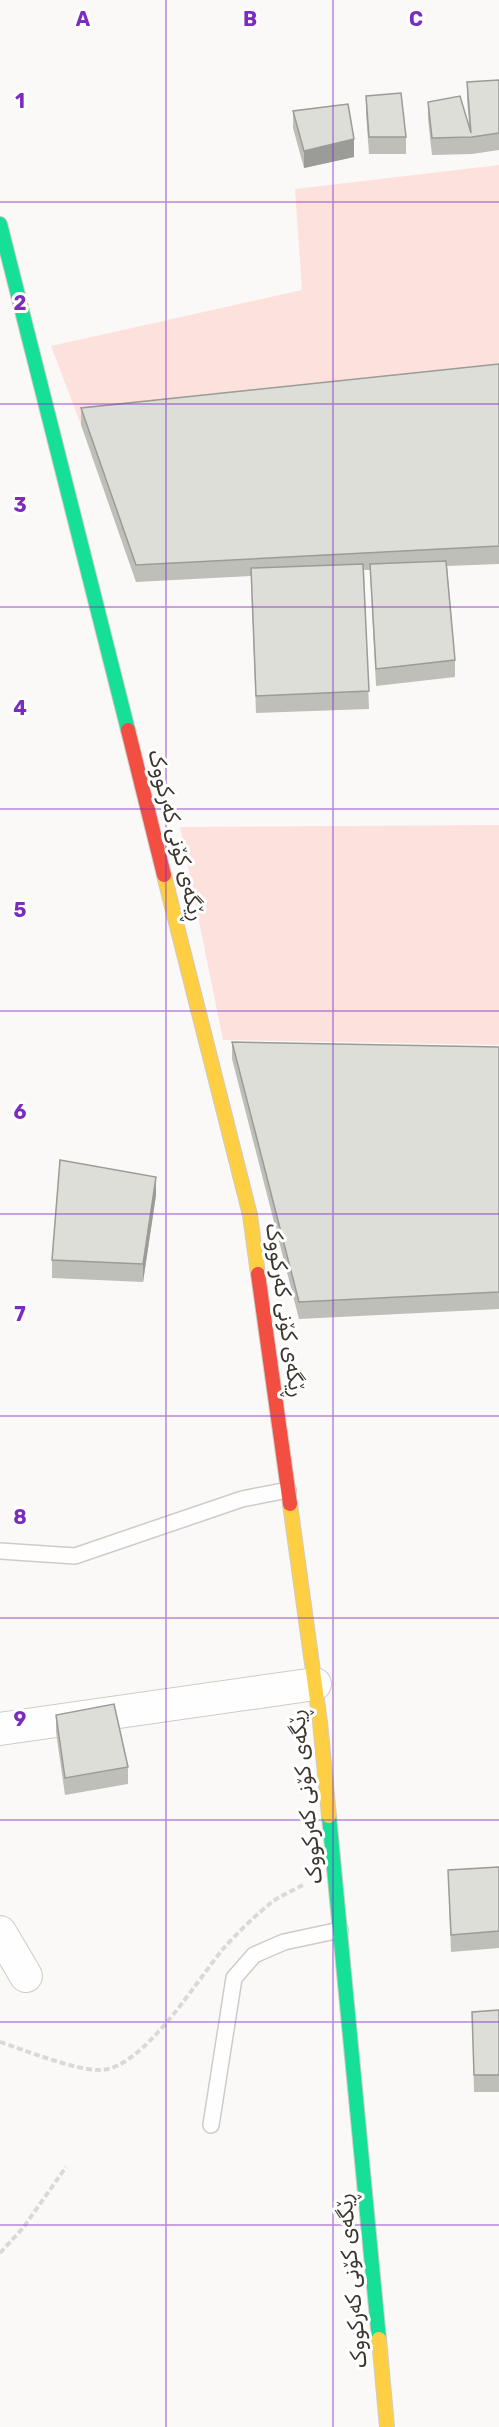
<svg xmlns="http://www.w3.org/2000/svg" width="499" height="2427" font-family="Rubik,'Noto Sans Arabic',sans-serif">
	<rect width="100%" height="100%" fill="#fbf9f7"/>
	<!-- green -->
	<path fill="#fde1dc" d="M499 165V381L81 425 51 346 302 290 295 189Z
		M499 825V1045L223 1040 180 827Z"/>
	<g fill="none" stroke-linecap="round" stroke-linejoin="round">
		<!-- lane casing -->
		<g stroke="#cfcbc6" stroke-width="18">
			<path id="lane" d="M0 1551 75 1556 242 1499 288 1490
				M211 2125 234 1978 254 1955 284 1942 340 1930"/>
		</g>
		<!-- street casing -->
		<g stroke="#cfcbc6" stroke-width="34">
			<path id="street" d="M0 1729 315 1684
				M0 1932 26 1976"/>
		</g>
		<!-- fast casing -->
		<g stroke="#cfcbc6" stroke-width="16">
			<path id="fast" d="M0 224 128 730
				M329 1816 379 2339"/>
		</g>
		<!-- slow casing -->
		<g stroke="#cfcbc6" stroke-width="16">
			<path id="slow" d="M164 875 250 1215 258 1274
				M290 1504 320 1722 329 1816
				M379 2339 387 2427"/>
		</g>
		<!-- jam casing -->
		<g stroke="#cfcbc6" stroke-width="16">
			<path id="jam" d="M128 730 164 875
				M258 1274 290 1504"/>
		</g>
		<!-- path -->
		<path stroke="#dbd9d7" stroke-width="4" stroke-dasharray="6 3" stroke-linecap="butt" d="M0 2042C25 2050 76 2071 101 2070 144 2068 197 1980 223 1949 236 1934 257 1914 272 1902 282 1895 294 1890 305 1884
			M0 2253 23 2228 66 2167"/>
		<!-- lane -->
		<use href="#lane" stroke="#fefefe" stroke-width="15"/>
		<!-- street -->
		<use href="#street" stroke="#fefefe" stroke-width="32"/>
		<!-- fast -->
		<use href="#fast" stroke="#16e098" stroke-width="14"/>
		<!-- slow -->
		<use href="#slow" stroke="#ffcf43" stroke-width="14"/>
		<!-- jam -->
		<use href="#jam" stroke="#f24e42" stroke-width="14"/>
	</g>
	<!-- wall -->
	<path fill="#bfbfba" d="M499 80V150L472 154 432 155 428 119V102L469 125 467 99V82Z
		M366 96 406 137V154H369L366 114Z
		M293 111 354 157 304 168 293 128Z
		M499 364V564L447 566 455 660V677L376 686 370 570H364L369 709 256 713 251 576 136 582 81 425V408Z
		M232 1042 499 1047V1309L299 1319 232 1059Z
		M156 1195 143 1282 52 1278V1260Z
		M56 1715 128 1767V1784L65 1795 56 1732Z
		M499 1867V1948L451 1952 448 1870Z
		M499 2010V2092H474L472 2012Z"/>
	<!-- shaded-wall -->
	<path fill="#9b9b97" d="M354 139V157L304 168V151Z
		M156 1177V1195L143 1282V1264Z"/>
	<!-- building -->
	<path fill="#deded8" stroke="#9b9b97" stroke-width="1.5" d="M499 80V133L472 137 432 138 428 102 460 96 471 133 467 82Z
		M401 93 406 137H369L366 96Z
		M348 104 354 139 304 151 293 111Z
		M499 364V546L136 565 81 408Z
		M446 561 455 660 376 669 370 564Z
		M363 564 369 691 256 696 251 568Z
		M232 1042 499 1047V1292L299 1302Z
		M60 1160 156 1177 143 1264 52 1260Z
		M114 1704 128 1767 65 1778 56 1715Z
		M499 1867V1931L451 1935 448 1870Z
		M499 2010V2075H474L472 2012Z"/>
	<!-- grid -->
	<path fill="none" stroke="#7b2cbf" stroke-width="1.5" stroke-opacity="0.55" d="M166 0V2427M333 0V2427M0 202H499M0 404H499M0 607H499M0 809H499M0 1011H499M0 1214H499M0 1416H499M0 1618H499M0 1820H499M0 2022H499M0 2225H499"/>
	<g text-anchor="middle" stroke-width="6" stroke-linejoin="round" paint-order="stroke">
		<!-- street labels -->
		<g font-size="21" fill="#3c372e" stroke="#fff">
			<text transform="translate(176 835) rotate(76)" y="7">ڕێگەی کۆنی کەرکووک</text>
			<text transform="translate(285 1310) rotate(82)" y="7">ڕێگەی کۆنی کەرکووک</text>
			<text transform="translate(306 1797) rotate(-96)" y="7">ڕێگەی کۆنی کەرکووک</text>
			<text transform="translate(352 2281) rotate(-95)" y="7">ڕێگەی کۆنی کەرکووک</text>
		</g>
	</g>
	<g font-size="20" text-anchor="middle" font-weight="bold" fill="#7b2cbf" stroke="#fff" stroke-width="6" stroke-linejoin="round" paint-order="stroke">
		<text x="83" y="26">A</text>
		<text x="250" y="26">B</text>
		<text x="416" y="26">C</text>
		<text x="20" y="108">1</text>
		<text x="20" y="310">2</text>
		<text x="20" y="512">3</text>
		<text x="20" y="715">4</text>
		<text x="20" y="917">5</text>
		<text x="20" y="1119">6</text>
		<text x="20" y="1321">7</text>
		<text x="20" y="1524">8</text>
		<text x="20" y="1726">9</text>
	</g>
</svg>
